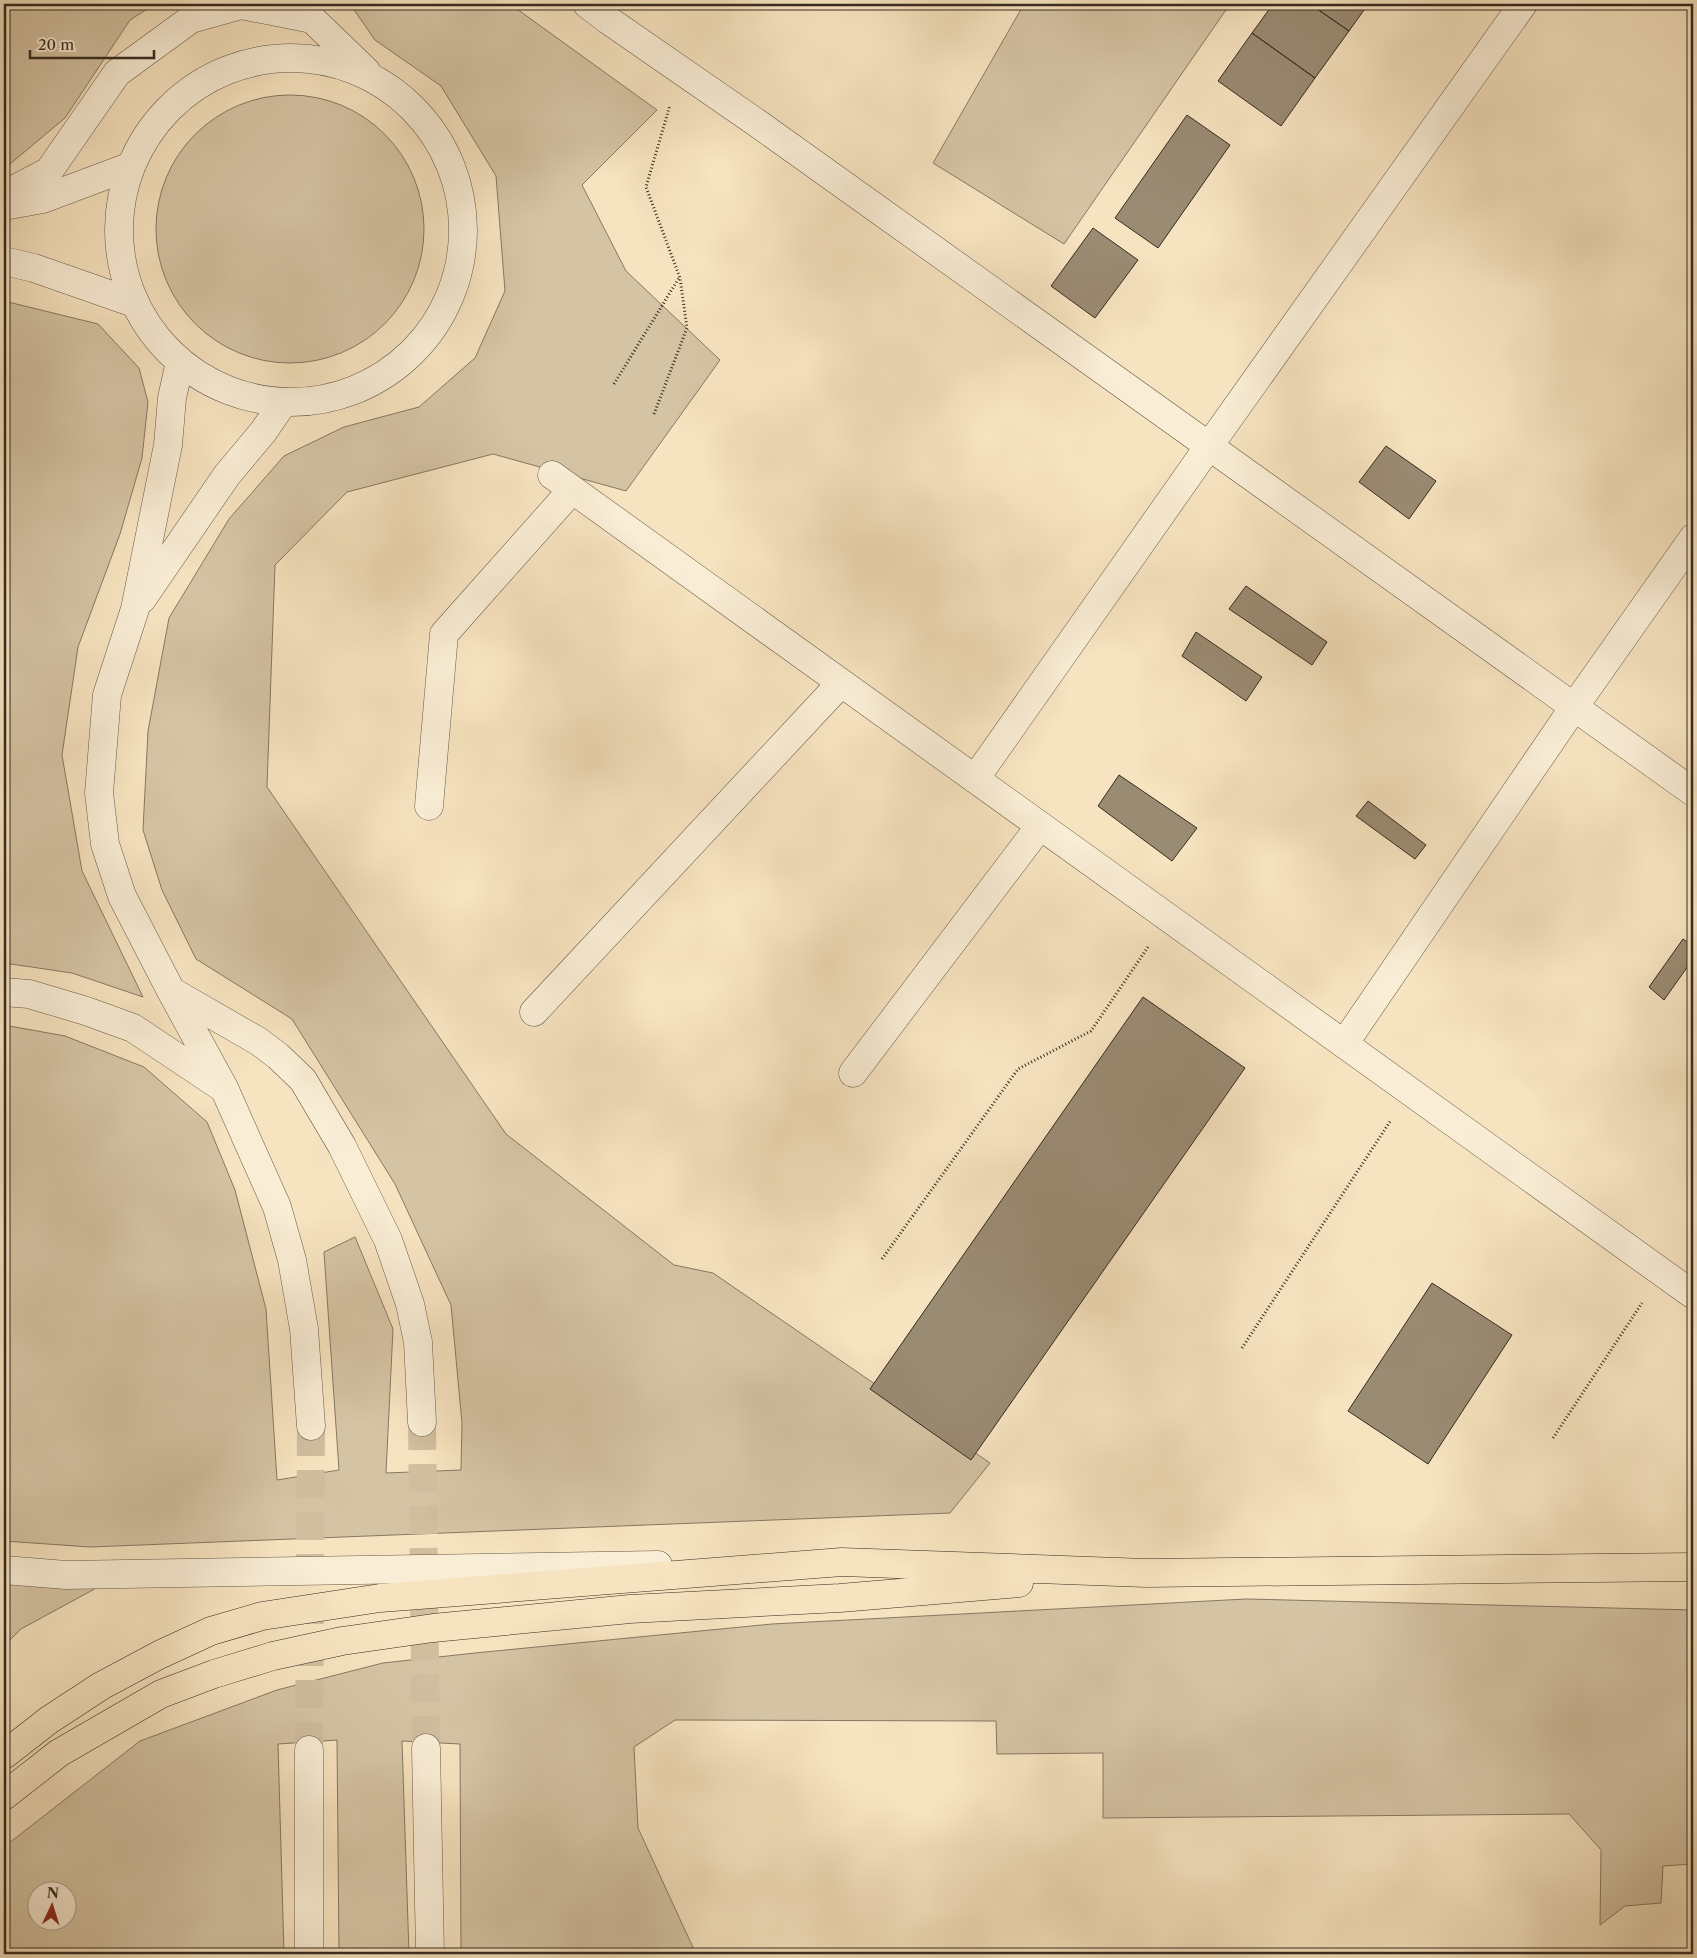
<svg xmlns="http://www.w3.org/2000/svg" width="1697" height="1958" font-family="'Libre Caslon Text',serif">
	<rect width="100%" height="100%" fill="#f6e3bf"/>
	<filter id="stains"><feTurbulence type="fractalNoise" baseFrequency=".004" numOctaves="4"/><feColorMatrix values="0 0 0 0 .2 0 0 0 0 .09 0 0 0 0 .02 0 0 0 .5 -.17"/></filter>
	<radialGradient id="worn" r=".72"><stop offset=".6" stop-color="#630" stop-opacity="0"/><stop offset="1" stop-color="#630" stop-opacity=".3"/></radialGradient>
	<!-- green -->
	<path fill="#d5c4a4" stroke="#867862" fill-rule="evenodd" d="M4 4H155L130 20 65 118 4 169Z
		M350 4H510L657 110 582 185 626 271 720 360 626 491 493 454 347 492 275 565 267 787 506 1134 674 1265 713 1273 990 1463 950 1513 90 1547 4 1541V1025L65 1036 144 1067 207 1122 235 1190 266 1309 277 1480 339 1470 324 1252 355 1237 393 1329 386 1473 461 1470 462 1423 451 1305 395 1184 292 1019 196 959 162 890 143 830 148 731 169 618 229 519 284 456 344 427 419 407 475 358 505 291 496 176 441 86 375 40Z
		M1024 4H1230L1064 244 933 163Z
		M156 229a134 134 0 1 1 268 0a134 134 0 1 1-268 0Z
		M4 301 98 324 139 368 148 402 142 458 120 534 78 647 62 755 82 871 143 997 72 973 4 963Z
		M4 1581 100 1586 21 1629 4 1646Z
		M1246 1599 1693 1610V1864L1663 1866 1661 1903 1625 1906 1600 1925 1601 1850 1569 1814 1103 1818V1753L997 1754 996 1721 675 1720 634 1747 638 1828 696 1954H461L460 1744 402 1741 409 1954H339L337 1740 278 1744 284 1954H4V1847L140 1741 277 1690 383 1663 475 1653 772 1624ZM38 1890H68V1920H38Z"/>
	<!-- building -->
	<path fill="#9a8b73" stroke="#362b20" d="M1273 4H1310L1349 31 1315 78 1252 33Z
		M1310 4H1356L1364 10 1349 31Z
		M1356 4H1368L1364 10Z
		M1252 33 1315 78 1281 126 1218 81Z
		M1187 115 1230 145 1158 248 1115 218Z
		M1093 228 1138 260 1095 318 1051 286Z
		M1386 446 1436 481 1409 519 1359 482Z
		M1246 586 1327 642 1312 665 1229 609Z
		M1196 632 1262 677 1246 701 1182 656Z
		M1119 775 1197 828 1172 861 1098 806Z
		M1368 801 1426 845 1415 859 1356 816Z
		M1683 939 1693 946V959L1664 1000 1649 987Z
		M1143 997 1245 1068 971 1460 870 1389Z
		M1432 1283 1512 1335 1428 1464 1348 1411Z"/>
	<g fill="none" stroke-linecap="round" stroke-linejoin="round">
		<!-- minor-tunnel -->
		<path stroke="#d0be9f" stroke-width="28" stroke-dasharray="28 14" stroke-linecap="butt" d="M422 1422 426 1748
			M309 1750 311 1426"/>
		<!-- minor casing -->
		<g stroke="#665948" stroke-width="29">
			<path id="minor" d="M587 4 608 20 757 123 1693 792
				M119 230a172 172 0 1 1 344 0a172 172 0 1 1-344 0Z
				M4 195 49 171 117 73 191 19 241 5 312 19 366 71
				M4 206 43 199 131 166
				M4 261 34 268 134 303
				M180 362 172 398 168 445 135 609 107 695 99 793 105 844 122 896 171 991 258 1041 278 1056 303 1080 342 1146 388 1240 410 1304 418 1342 422 1422
				M552 475 1692 1294 1693 1292
				M142 599 227 475 263 432 283 403
				M975 779 1209 446 1523 4
				M429 806 444 634 572 490
				M171 991 224 1088 277 1207 292 1260 304 1329 311 1426
				M4 992 29 994 86 1011 133 1028 220 1086
				M534 1012 841 683
				M1344 1044 1574 707 1693 538
				M853 1073 1040 826
				M4 1570 66 1575 658 1565
				M426 1748 430 1954
				M309 1750V1954"/>
		</g>
		<!-- major casing -->
		<g stroke="#362b20" stroke-width="29">
			<path id="major" d="M4 1755 49 1720 101 1686 159 1655 211 1631 262 1616 380 1598 842 1562 1146 1573 1693 1567
				M4 1796 59 1753 161 1694 214 1674 273 1656 342 1641 433 1628 630 1609 840 1598 1019 1583"/>
		</g>
		<!-- path -->
		<path stroke="#362b20" stroke-width="3" stroke-dasharray="1 2.5" stroke-linecap="butt" d="M614 384 679 278
			M654 414 687 328 680 278 646 187 670 105
			M882 1259 1018 1069 1091 1031 1148 947
			M1242 1348 1391 1120
			M1553 1438 1642 1303"/>
		<!-- minor -->
		<use href="#minor" stroke="#f9edd5" stroke-width="28"/>
		<!-- major -->
		<use href="#major" stroke="#f6e3bf" stroke-width="28"/>
	</g>
	<!-- margin -->
	<rect width="1697" height="1958" fill="none" stroke="#f6e3bf" stroke-width="20"/>
	<rect x="5" y="5" width="1687" height="1948" fill="none" stroke="#362b20" stroke-width="2.5"/>
	<rect x="10" y="10" width="1677" height="1938" fill="none" stroke="#362b20"/>
	<!-- north arrow -->
	<g transform="translate(52 1906) rotate(4)"><circle r="24" fill="#f9edd5" stroke="#ab9f8d"/>
	<path d="M0-4L9 19L0 12L-9 19Z" fill="#8f2418"/>
	<text y="-8" font-size="14" font-weight="bold" text-anchor="middle" fill="#362b20">N</text>
	</g>
	<!-- scale -->
	<path d="M30 50v8h124v-8" fill="none" stroke="#362b20" stroke-width="2.5"/>
	<text x="38" y="50" font-size="15" fill="#362b20" stroke="#f9edd5" stroke-width="4" paint-order="stroke">20 m</text>
	<rect width="100%" height="100%" filter="url(#stains)"/>
	<rect width="100%" height="100%" fill="url(#worn)"/>
</svg>
